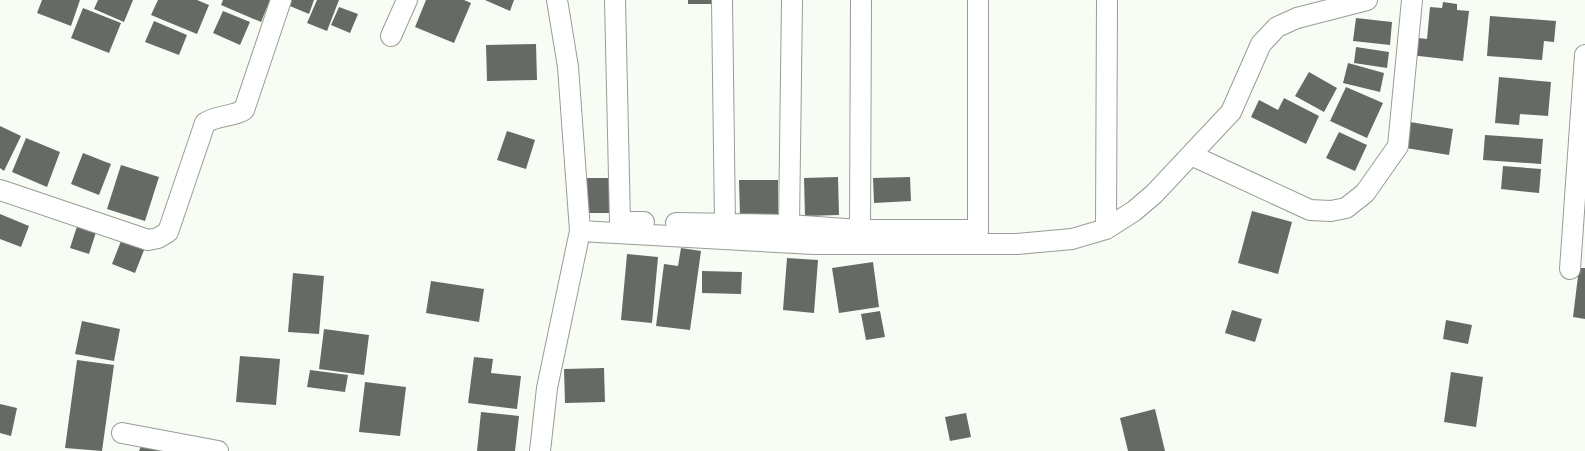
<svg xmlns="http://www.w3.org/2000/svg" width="1585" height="451" font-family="Ubuntu,sans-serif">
	<rect width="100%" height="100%" fill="#f7fdf5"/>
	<!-- building -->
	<path fill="#656b64" d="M42 0H80L71 26 37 13Z
		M98 0H133L124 22 94 9Z
		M158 0H197L209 5 197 34 151 15Z
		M223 0H270L261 22 221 5Z
		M286 0H314L309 14 285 4Z
		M317 0H339L327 31 307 23Z
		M426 0H464L471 3 454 43 415 27Z
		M485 0H514L510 11Z
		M688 0H730V4H688Z
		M1443 2 1457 4V10L1469 11 1463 61 1410 55 1411 37 1427 39 1430 7 1442 8Z
		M339 7 358 14 350 33 331 25Z
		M83 8 121 23 109 53 71 38Z
		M223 11 250 22 240 45 213 33Z
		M1490 16 1556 21 1554 42 1544 41 1542 60 1487 56Z
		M1356 18 1392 22 1390 45 1353 41Z
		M154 21 187 35 179 55 145 42Z
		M536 44 537 80 487 81 486 45Z
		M1356 47 1389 52 1387 68 1354 63Z
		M1348 63 1384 73 1380 92 1343 83Z
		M1309 72 1337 88 1324 112 1295 96Z
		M1499 77 1551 82 1548 116 1520 114 1519 125 1495 123Z
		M1346 87 1383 103 1367 138 1330 121Z
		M1284 98 1319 116 1306 144 1251 117 1259 100 1278 110Z
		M1410 122 1453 129 1449 155 1406 148Z
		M0 126 21 136 4 171 0 168Z
		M507 131 535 140 526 169 497 160Z
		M1339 132 1367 145 1355 171 1326 158Z
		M1485 135 1543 139 1541 164 1483 160Z
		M26 138 60 152 47 187 12 172Z
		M83 153 111 164 99 195 71 184Z
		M121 165 159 177 145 221 107 209Z
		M1503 166 1541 169 1539 193 1501 189Z
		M838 177 839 215 805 216 804 178Z
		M910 177 911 201 874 203 873 178Z
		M587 178H616L615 213H587Z
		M739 180H778V217H740Z
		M1252 211 1292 222 1278 274 1238 263Z
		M0 214 29 226 21 247 0 239Z
		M79 220 98 226 89 254 70 248Z
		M123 236 146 245 135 273 112 264Z
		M681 248 701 251 690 330 656 326 664 264 678 266Z
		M627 254 658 257 652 323 621 320Z
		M787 258 818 260 814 313 783 310Z
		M873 262 879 307 839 313 832 268Z
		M1579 268H1585V319L1573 317Z
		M702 271 742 272 741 294 702 293Z
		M293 273 324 276 319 334 288 332Z
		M431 281 484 289 479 322 426 313Z
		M1232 310 1262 319 1255 342 1225 333Z
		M880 311 885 337 866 340 861 314Z
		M1446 320 1472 325 1468 344 1443 339Z
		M82 321 120 329 114 361 75 354Z
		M324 329 369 335 364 375 319 369Z
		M240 356 280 359 276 405 236 402Z
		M474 357 493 359 491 373 521 376 517 409 468 403Z
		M77 360 114 365 102 451 65 448Z
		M604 368 605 402 565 403 564 369Z
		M310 370 348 375 345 392 307 387Z
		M1451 372 1483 377 1476 427 1444 422Z
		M365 382 406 387 400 436 359 432Z
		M0 404 17 408 11 436 0 433Z
		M1155 409 1165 451H1128L1120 418Z
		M481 412 519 416 515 451H477Z
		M966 413 971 437 950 441 945 417Z
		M143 441 175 451H139Z"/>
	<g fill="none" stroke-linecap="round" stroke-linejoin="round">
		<!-- street casing -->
		<g stroke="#979d95" stroke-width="22">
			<path id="street" d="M615 0 620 222H644
				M722 0 725 224
				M391 36 407 0
				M1191 155 1310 210 1331 211 1346 208 1365 193 1398 146 1412 0
				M0 190 148 240 158 238 168 232 205 123C217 115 232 117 244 110L281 0
				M676 223 789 225 860 230H978V232
				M789 225 792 0
				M1106 229 1107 0
				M860 230 861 0
				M978 230V0
				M580 231 814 244H1017L1072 239 1106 229 1134 211 1154 194 1231 112 1261 44 1277 27 1297 18 1367 0
				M1570 269 1585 55
				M122 433 218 451
				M540 451 547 388 580 231 568 67 557 0"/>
		</g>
		<!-- street -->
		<use href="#street" stroke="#fff" stroke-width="20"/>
	</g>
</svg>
